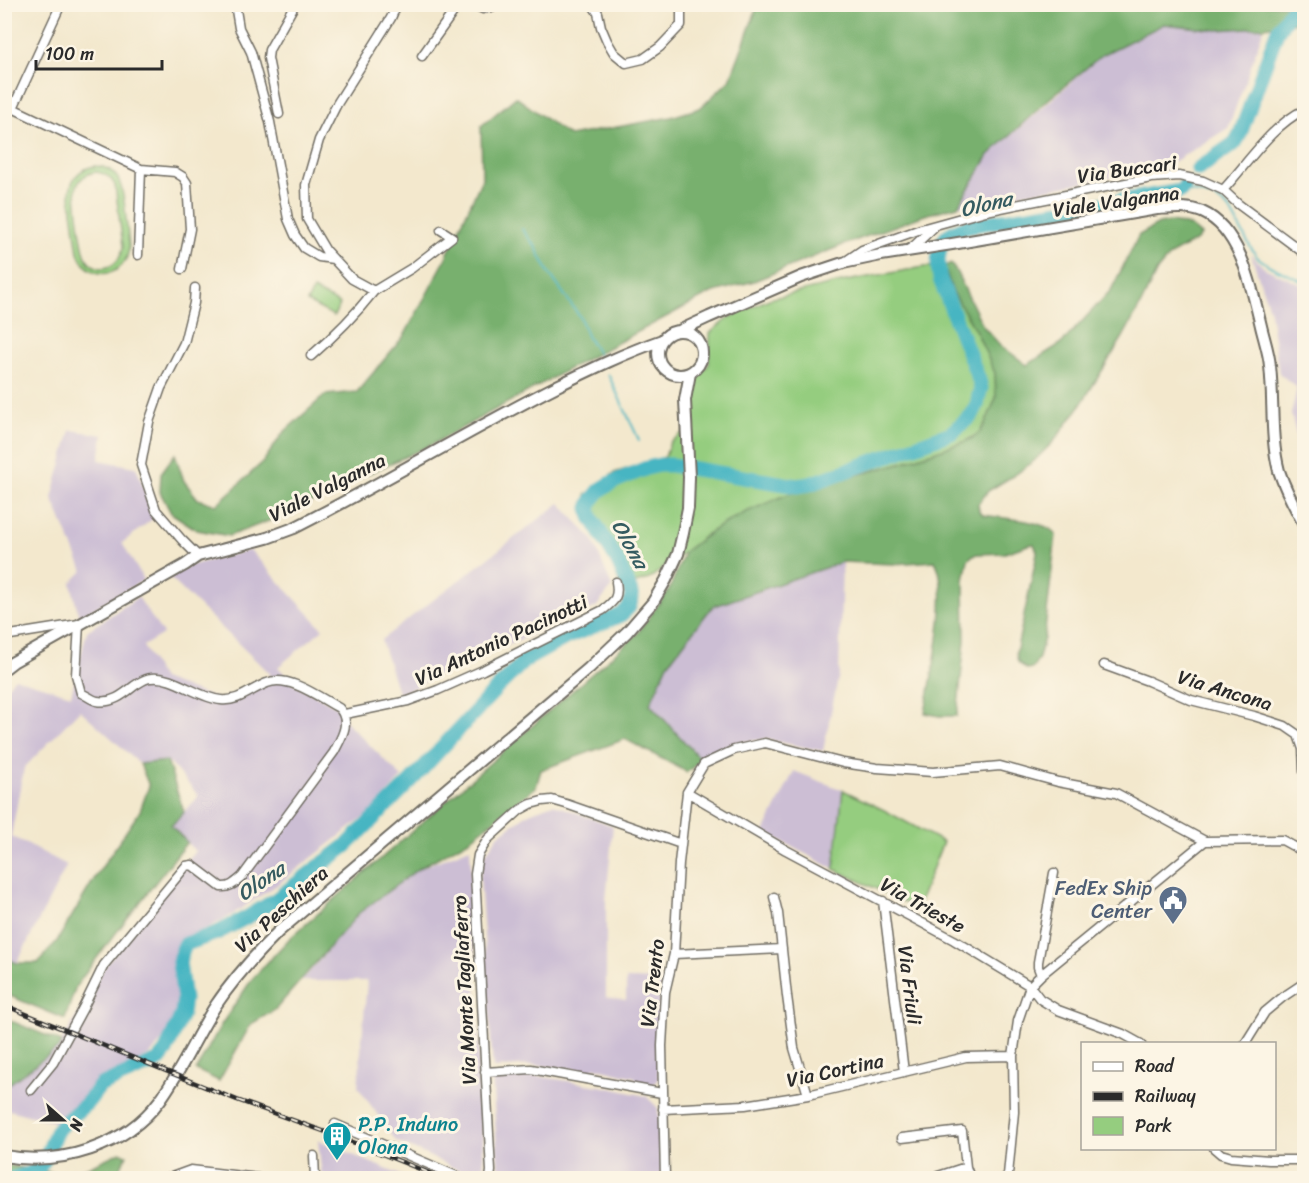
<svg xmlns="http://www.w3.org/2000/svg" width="1309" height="1183" font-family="Sriracha,sans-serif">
	<rect width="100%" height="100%" fill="#fcf5e5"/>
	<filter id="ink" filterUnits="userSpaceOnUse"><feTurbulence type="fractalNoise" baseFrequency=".0167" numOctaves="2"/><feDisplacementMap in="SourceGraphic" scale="12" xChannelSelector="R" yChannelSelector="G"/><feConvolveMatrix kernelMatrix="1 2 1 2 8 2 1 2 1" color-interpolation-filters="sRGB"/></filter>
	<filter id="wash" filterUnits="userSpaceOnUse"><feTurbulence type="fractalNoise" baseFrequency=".008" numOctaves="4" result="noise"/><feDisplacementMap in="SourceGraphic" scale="24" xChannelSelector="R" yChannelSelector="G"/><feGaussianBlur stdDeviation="1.35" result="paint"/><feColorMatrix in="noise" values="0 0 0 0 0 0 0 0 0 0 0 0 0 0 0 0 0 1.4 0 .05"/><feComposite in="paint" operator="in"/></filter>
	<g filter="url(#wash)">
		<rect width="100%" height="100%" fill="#f3e8cd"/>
		<!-- industrial -->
		<path fill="#ccbed4" d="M1164 24 1217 30 1264 27 1250 69 1228 128 1177 160 1149 170 958 206 989 155 1102 55Z
			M1251 254 1264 268 1304 286V467L1291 414 1297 388 1279 373 1270 312Z
			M71 430 103 435 99 460 136 467 155 517 122 543 144 580 79 617 71 583 83 571 52 498Z
			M560 503 593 540 612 587 596 607 442 673 399 695 381 640Z
			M250 550 323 629 278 667 293 683 339 708 346 722 402 777 372 811 277 885 225 919 185 939 174 961 177 1003 172 1029 150 1055 99 1082 58 1123 5 1109V1087L58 1048 105 966 195 851 171 826 199 796 168 761 140 764 80 710 24 768 11 836 67 865 17 963 5 958V689L15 678 71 695 87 631 138 597 163 634 143 646 162 679 220 700 268 683 269 673 169 577 188 566Z
			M842 562 839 674 823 751 765 739 735 743 701 760 650 704 668 664 712 607Z
			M794 771 843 790 834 869 764 832Z
			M553 804 613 826 606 900V997L626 1000V979L664 980 660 990 658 1012V1079L654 1084 651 1086 643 1085 636 1081 635 1077 594 1067 592 1071 530 1065 493 1068 480 878 483 858 499 835 529 813Z
			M470 848 484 1171 474 1177 396 1141 358 1087 367 981H302L359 913 418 869Z
			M492 1076H537L605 1087 646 1096 658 1108 662 1178H499Z
			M318 1140 407 1178H322Z"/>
		<!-- green -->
		<path fill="#95cd7f" stroke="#607c55" stroke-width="1.5" fill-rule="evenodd" d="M96 166C121 168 122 187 125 208 126 220 128 233 129 246 128 278 89 284 78 253L70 197C69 180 79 168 96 166ZM96 172C105 173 111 177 115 185L123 246C122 265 99 277 87 259 82 251 74 193 77 185 81 177 88 173 96 172Z
			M944 266 953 292 977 333 995 373 996 398 986 422 979 433 966 441 904 462 786 495 730 520 707 534 649 579 621 587 613 566 592 527 586 495 614 473 665 457 670 442 694 425 692 384 709 364 710 333 728 318 769 299 846 281 924 267Z
			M313 290 340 304 334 316 307 302Z
			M843 790 884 810 943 842 917 908 834 869Z"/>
		<!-- forest -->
		<path fill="#78b06e" stroke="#526e4c" stroke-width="1.5" d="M758 5H1304V21L1264 27 1217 30 1164 24 1102 55 1049 99 989 155 958 206 925 215 843 245 754 281 711 293 572 367 433 444 350 482 295 511 229 536 197 530 171 513 160 492 161 473 175 454 184 481 198 499 216 505 263 462 283 433 325 395 357 392 404 336 442 266 482 179 481 126 516 97 569 136 671 117 700 108 730 80Z
			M1171 222 1190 226 1201 235 1197 240 1170 255 1157 271 1141 304 1123 337 1080 406 1055 440 1034 461 1016 474 988 491 978 504 979 511 983 515C1000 518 1049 520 1056 535L1044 638 1039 658 1033 668 1026 669 1018 662 1016 653 1036 559 1037 551 1034 544 1028 545 1005 553 978 554 973 555 968 560 964 580 965 640 957 716H939L925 713C931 678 952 590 935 561L893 564 842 562 712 607 668 664 650 704 701 760 687 772 625 739 541 770 536 787 469 840 418 869 359 913 275 1010 251 1024 219 1081 196 1070 221 1025 252 979 289 939 637 634 669 590 685 551 720 526 744 513 786 495 823 482 869 472 904 462 966 441 972 438 980 432 986 422 996 398 995 373 977 333 953 292 944 266 951 264 956 271 983 326 1000 345 1027 365 1062 343 1111 290 1139 235 1159 224Z
			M167 761 184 812 171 826 187 842 102 951 76 986 65 1019 5 994V958L17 963H38L57 941 96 876 140 811 149 786 140 764Z
			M4 1018 62 1042 58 1048 5 1087Z
			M120 1152 127 1155 115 1178H5V1165L61 1174 86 1168Z"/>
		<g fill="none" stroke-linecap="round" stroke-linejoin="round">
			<!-- stream -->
			<path stroke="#47b5c2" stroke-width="2" d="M1181 191 1199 193 1217 199 1230 210 1251 248 1257 257 1270 266 1304 282
				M522 229 535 246 549 273 580 317 587 336 599 355
				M608 374 639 440"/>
			<!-- river -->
			<path stroke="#47b5c2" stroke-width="15" d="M1198 169 1235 143 1240 134 1277 32 1295 4
				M14 1178C37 1172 42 1169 50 1147 53 1141 54 1135 58 1129 66 1120 77 1112 86 1104 92 1098 95 1091 101 1085L158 1061 166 1051 182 1014 184 999 179 962 183 949 186 944 219 932 251 915 274 901 347 845 412 780 497 688 524 661 567 637 621 615 629 607 632 598 630 589 617 560 591 517 589 508 592 500 600 490 613 482 647 468 660 465H671L797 486 810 484 951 433 972 415 977 405 979 395 981 388 979 380 940 279C937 267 937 248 946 237 951 232 960 229 967 226L1181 191 1186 184"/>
		</g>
	</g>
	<g filter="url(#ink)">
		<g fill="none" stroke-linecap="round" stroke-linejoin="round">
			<!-- minor casing -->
			<g stroke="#716d64" stroke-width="11">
				<path id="minor" d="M235 4 239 28 251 52 270 122 288 219 295 235 304 248 319 257 333 259
					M397 4 391 18 337 104 319 140 306 185 307 219 326 251 352 279 374 291 412 268 452 237 441 230
					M472 4 483 9 504 4
					M592 4 598 13 601 27 607 41 614 53 626 63 643 59 660 47 681 25V5
					M422 56 459 4
					M4 104 141 169 175 172 183 177 187 183 190 229 182 269
					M13 108 61 4
					M279 114 268 58 269 50 295 4
					M1223 190C1247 164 1272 125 1304 110
					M908 250 915 245 934 227
					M138 255 141 169
					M843 263 862 250 921 229 986 211 1151 178 1179 176 1203 181 1223 190 1238 204 1304 253
					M195 288 194 303 184 343 161 388 149 422 141 465 156 510 182 540 198 556
					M311 356C334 336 355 315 374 291
					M4 636 79 624 76 675 81 693C86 695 92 700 97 701 112 704 124 694 134 686 139 683 145 678 151 678 173 675 198 698 221 700 239 702 251 689 267 683 289 674 320 698 339 708 352 722 341 738 334 752L242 877C235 883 230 888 221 887L192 865 186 866 104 965 83 1008 53 1063 31 1090
					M1104 665 1148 681 1191 700 1254 716 1285 726 1298 735 1303 749 1304 772
					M345 714 408 701 438 690 483 670 603 610C614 601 619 598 616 582
					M687 792 786 850 954 940 1030 986 1040 999 1058 1010 1123 1034 1141 1044
					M1300 848 1304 838
					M774 897 778 913 787 996 794 1048 808 1095
					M883 901 904 1072
					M674 954 782 949
					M1041 975 1038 967V962L1054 873
					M1245 1044 1265 1012 1283 997 1304 983
					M485 1072 531 1069 662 1093
					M663 1109 745 1105 808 1095 966 1057 1013 1056
					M335 1124 461 1178
					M902 1138 962 1131 966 1167 970 1178
					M1214 1148 1221 1154 1231 1157 1269 1160H1304
					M314 1156 315 1178
					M169 1178 191 1170 258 1178
					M490 1178 491 1171 475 874 478 855 488 839 520 810 531 804 542 801 552 800 566 804 681 844
					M665 1178 662 1046 665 992 674 954 679 863 687 792 704 764 734 750 765 743 843 763 877 768 933 772 1000 766 1058 782 1116 793 1205 841 1282 840 1304 852
					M932 1178 966 1167
					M1005 1178 1008 1175 1014 1112 1013 1056 1018 1021 1030 986 1041 975 1205 841"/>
			</g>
			<!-- major casing -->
			<g stroke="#716d64" stroke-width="14">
				<path id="major" d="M681 330 709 317 801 277 843 263 881 255 952 244 1157 209C1172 208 1187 206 1202 212 1241 229 1252 289 1261 326 1264 339 1269 353 1270 366 1274 401 1270 437 1279 471 1285 489 1295 508 1304 524
					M658 353a22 22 0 1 1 44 0a22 22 0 1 1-44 0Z
					M4 669 13 662 185 565 198 556 267 538 294 528C383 483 468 431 557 386 592 369 625 353 662 340
					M4 1156C61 1166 125 1147 160 1100 182 1070 196 1036 216 1005 234 978 255 955 278 932L589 668 627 632 653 602 666 580 678 554 683 533 688 508 689 477 685 400 690 373"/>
			</g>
			<!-- minor -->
			<use href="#minor" stroke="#fff" stroke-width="8"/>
			<!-- major -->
			<use href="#major" stroke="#fff" stroke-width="10"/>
			<!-- rail casing -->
			<g stroke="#2b2b2b" stroke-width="4.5">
				<path id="rail" d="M4 1005 237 1100 337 1136 442 1178"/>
			</g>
			<!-- rail -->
			<use href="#rail" stroke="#fcf5e5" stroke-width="2" stroke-dasharray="7" stroke-linecap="butt"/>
		</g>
	</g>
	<!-- icons -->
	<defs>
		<g id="civic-pin" transform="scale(1.5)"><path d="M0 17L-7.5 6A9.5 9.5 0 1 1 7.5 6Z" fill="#5c6f8a" stroke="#fcf5e5"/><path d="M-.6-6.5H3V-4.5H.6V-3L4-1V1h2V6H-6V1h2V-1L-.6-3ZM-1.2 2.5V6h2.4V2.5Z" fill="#fff"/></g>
		<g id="building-pin" transform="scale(1.5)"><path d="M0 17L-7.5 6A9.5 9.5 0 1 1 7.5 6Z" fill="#0f9aa8" stroke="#fcf5e5"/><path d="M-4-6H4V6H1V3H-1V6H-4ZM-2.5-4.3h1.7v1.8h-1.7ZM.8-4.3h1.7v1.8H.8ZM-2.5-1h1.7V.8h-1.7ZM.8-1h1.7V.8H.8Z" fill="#fff"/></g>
	</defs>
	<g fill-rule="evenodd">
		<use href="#civic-pin" x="1173" y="900"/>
		<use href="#building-pin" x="337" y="1136"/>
	</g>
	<g text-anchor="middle" stroke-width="6" stroke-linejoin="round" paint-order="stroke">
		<!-- street labels -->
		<g font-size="20" fill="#2b2b2b" stroke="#fcf5e5">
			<text transform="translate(1127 169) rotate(-8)" y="7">Via Buccari</text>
			<text transform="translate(1116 201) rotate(-8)" y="7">Viale Valganna</text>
			<text transform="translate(327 487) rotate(-27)" y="7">Viale Valganna</text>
			<text transform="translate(501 640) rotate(-25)" y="7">Via Antonio Pacinotti</text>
			<text transform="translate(1225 690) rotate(17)" y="7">Via Ancona</text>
			<text transform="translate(923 905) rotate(29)" y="7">Via Trieste</text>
			<text transform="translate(281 909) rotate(-42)" y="7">Via Peschiera</text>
			<text transform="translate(652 983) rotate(-83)" y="7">Via Trento</text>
			<text transform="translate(910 985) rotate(83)" y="7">Via Friuli</text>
			<text transform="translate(464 990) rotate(-93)" y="7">Via Monte Tagliaferro</text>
			<text transform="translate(835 1070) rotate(-12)" y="7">Via Cortina</text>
		</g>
		<!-- service labels -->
		<g font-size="20" fill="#4e5e75" stroke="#fcf5e5" text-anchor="end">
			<text x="1152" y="895">FedEx Ship<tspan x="1152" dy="23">Center</tspan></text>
		</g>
		<!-- culture labels -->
		<g font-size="20" fill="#0d838f" stroke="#fcf5e5" text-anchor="start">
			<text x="358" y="1131">P.P. Induno<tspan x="358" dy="23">Olona</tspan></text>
		</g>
		<!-- water labels -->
		<g font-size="21" font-style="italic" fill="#355b60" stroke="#fcf5e5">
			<text transform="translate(986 204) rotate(-13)" y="7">Olona</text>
			<text transform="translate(630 544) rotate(61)" y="7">Olona</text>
			<text transform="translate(261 881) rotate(-34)" y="7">Olona</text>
		</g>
	</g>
	<!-- margin -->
	<rect width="1309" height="1183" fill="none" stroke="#fcf5e5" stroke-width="24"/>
	<!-- legend -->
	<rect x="1081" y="1042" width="195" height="108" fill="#fcf5e5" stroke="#a8a49b" stroke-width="1.5"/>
	<rect x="1093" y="1062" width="30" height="9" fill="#ffffff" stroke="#a8a49b" stroke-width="1.5"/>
	<text x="1135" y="1072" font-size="18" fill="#2b2b2b">Road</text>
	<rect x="1093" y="1092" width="30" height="9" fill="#2b2b2b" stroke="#a8a49b" stroke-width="1.5"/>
	<text x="1135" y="1102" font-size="18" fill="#2b2b2b">Railway</text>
	<rect x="1093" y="1117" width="30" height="18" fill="#95cd7f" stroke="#a8a49b" stroke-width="1.5"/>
	<text x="1135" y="1132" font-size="18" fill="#2b2b2b">Park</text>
	<!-- north arrow -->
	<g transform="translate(63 1120) rotate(111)" stroke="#fcf5e5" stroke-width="4.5" paint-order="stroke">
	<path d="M0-4.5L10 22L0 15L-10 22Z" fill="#2b2b2b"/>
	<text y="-9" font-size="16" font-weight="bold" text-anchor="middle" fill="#2b2b2b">N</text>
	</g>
	<!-- scale -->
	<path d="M36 60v9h126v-9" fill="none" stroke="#2b2b2b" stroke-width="3"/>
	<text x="45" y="60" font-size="18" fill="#2b2b2b" stroke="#fcf5e5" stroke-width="4.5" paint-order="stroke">100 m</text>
</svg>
